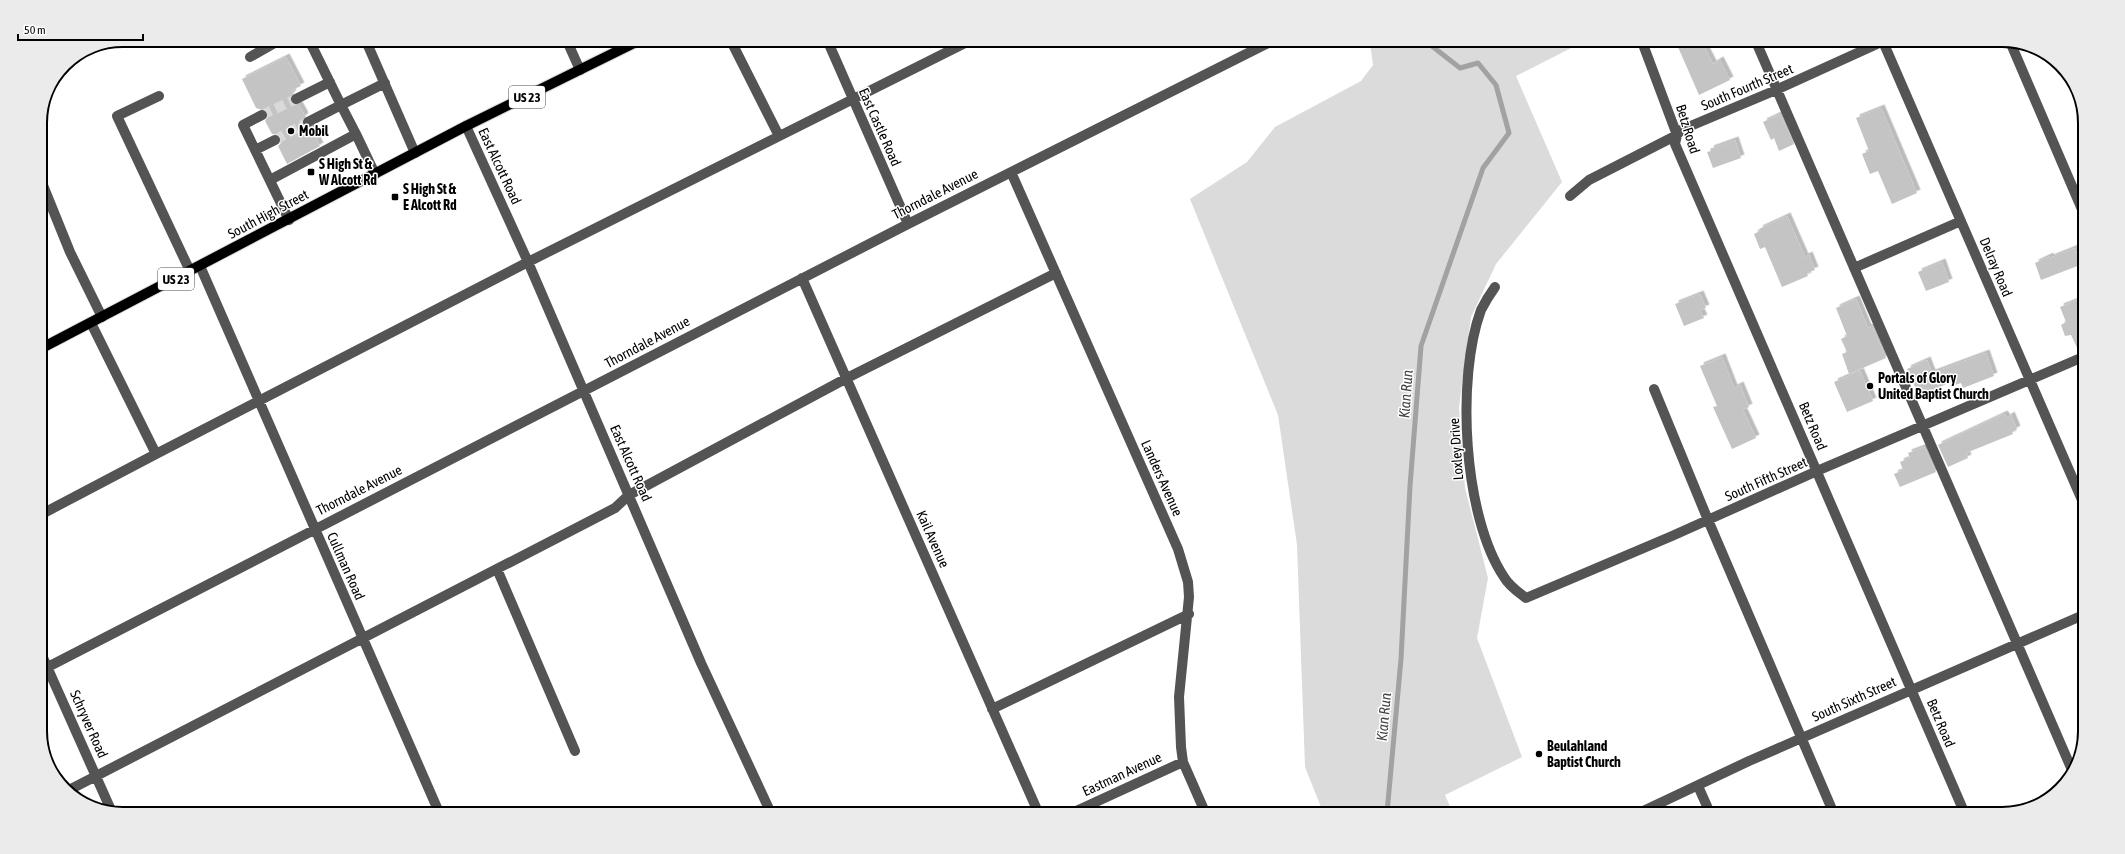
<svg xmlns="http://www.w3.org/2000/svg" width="2125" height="854" font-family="'Asap Condensed',sans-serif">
	<defs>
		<filter id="shadow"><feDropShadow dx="3.5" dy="-3.5" stdDeviation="0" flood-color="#0004"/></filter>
	</defs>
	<rect width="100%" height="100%" fill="#fff"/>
	<!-- green -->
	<path fill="#dbdbdb" d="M1370 43H1581L1516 76 1562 182 1496 264 1471 317 1459 407 1465 488 1488 578 1477 638 1522 757 1445 795 1453 813 1323 812 1305 767 1297 545 1278 415 1190 199 1247 162 1275 127 1361 81 1373 65Z"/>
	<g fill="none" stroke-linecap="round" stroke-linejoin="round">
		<!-- stream -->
		<path stroke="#a2a2a2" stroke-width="5" d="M1387 813 1401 659 1410 486 1421 346 1483 168 1509 133 1496 85 1478 63 1460 68 1428 43"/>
	</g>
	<!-- building -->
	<path fill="#c4c4c4" filter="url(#shadow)" d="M1686 44H1703L1713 64 1720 60 1730 80 1699 95 1678 47Z
		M286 57 301 86 292 90 293 93 290 96V102L293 105H299L305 116 302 119V125L305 128H311L320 146 287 164 278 146 281 143V137L278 134H272L265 121 268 116V112L256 108 242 79Z
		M1881 108 1917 193 1892 204 1878 171 1870 174 1862 154 1869 151 1856 118Z
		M1780 114 1794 144 1779 151 1774 138 1771 140 1763 122Z
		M1735 140 1741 158 1713 168 1707 152 1711 151 1710 149Z
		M1787 216 1805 257 1809 255 1815 270 1807 273 1808 276 1782 287 1765 247 1760 249 1754 234 1760 231 1759 229Z
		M2075 248 2080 265 2041 280 2035 263 2050 256V258Z
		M1942 262 1949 282 1926 291 1918 272Z
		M1700 294 1706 308 1700 310 1704 318 1684 326 1675 304Z
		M1856 299 1868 328 1872 326 1886 358 1849 374 1842 354 1847 352 1841 339 1847 336 1836 308Z
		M2078 300 2083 314V351L2079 352 2071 335 2065 336 2061 325 2066 322 2060 307Z
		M1986 353 1994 376 1963 388 1961 383 1952 386 1951 382 1919 396 1907 369 1927 360 1932 373Z
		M1722 357 1734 388 1740 385 1749 407 1743 410 1756 438 1732 449 1713 407 1717 406 1700 366Z
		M1860 371 1873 401 1847 412 1834 382Z
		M2004 414 2007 418 2011 415 2017 429 2012 432 2013 434 1966 453 1968 458 1948 467 1938 445Z
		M1924 447 1936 472 1900 487 1894 474 1903 470 1900 462 1910 458 1908 453Z"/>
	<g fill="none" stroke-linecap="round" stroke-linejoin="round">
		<!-- minor-tunnel -->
		<path stroke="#d9d9d9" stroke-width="10" stroke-dasharray="10 5" stroke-linecap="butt" d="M262 115 296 99
			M275 140 308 122"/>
		<!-- major casing -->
		<g stroke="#dbdbdb" stroke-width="12">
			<path id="major" d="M40 349 466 126 638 41"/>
		</g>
		<!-- minor -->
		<path stroke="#545454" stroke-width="10" d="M366 41 415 153
			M567 41 580 70
			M731 41 779 136
			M828 42 908 224
			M1757 44 2072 770
			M1884 44 2082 500
			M2011 44 2084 214
			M1644 47 1677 135 1675 144 1965 814
			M250 57 280 40
			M159 96 117 116 190 271
			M296 99 330 82
			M262 115 243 125 289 220
			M308 122 341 105 309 40
			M466 126 528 262 701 663 770 811
			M356 134 341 105 385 83
			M255 150 275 140
			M1011 172 1178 549 1188 582 1189 597 1179 697 1181 747 1183 762 1205 812
			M40 178 70 252 102 317
			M270 180 356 134 375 174
			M1570 196 1589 180 1677 135 1681 130 1776 90 1877 44
			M200 266 438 810
			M1854 268 1961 221
			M802 278 1038 812
			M1495 287C1490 294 1485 302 1481 310 1456 378 1463 516 1504 577 1509 586 1518 592 1526 598L1672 536 1817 471 2083 357
			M91 323 156 454 528 262 967 42
			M1654 389 1708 520 1834 814
			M40 515 156 454
			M497 569 575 751
			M40 651 111 810
			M40 671 908 224 1268 43
			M992 709 1189 614
			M1698 786 1710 813
			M69 790 615 508 629 495 847 378 1056 273
			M1074 812 1183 762
			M1639 813 1749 761 2081 616"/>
		<!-- major -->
		<use href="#major" stroke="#000" stroke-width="10"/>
	</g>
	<!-- markers -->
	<g fill="#000" stroke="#fff" stroke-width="1.5">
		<circle cx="291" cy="131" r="4"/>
		<rect x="307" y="168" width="8" height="8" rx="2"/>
		<rect x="391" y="193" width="8" height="8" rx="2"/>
		<circle cx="1870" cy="386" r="4"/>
		<circle cx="1539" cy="754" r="4"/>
	</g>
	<g text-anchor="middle" stroke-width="3" stroke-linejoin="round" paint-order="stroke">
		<!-- shield labels -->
		<g fill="#fff" stroke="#4c4c4c" stroke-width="1">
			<rect x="509" y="86" width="36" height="22" rx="3"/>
			<rect x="158" y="268" width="36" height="22" rx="3"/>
		</g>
		<g font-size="13" font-weight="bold" fill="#000">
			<text x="527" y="102">US 23</text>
			<text x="176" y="284">US 23</text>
		</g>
		<!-- street labels -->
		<g font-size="14" fill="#000" stroke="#fff">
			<text transform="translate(1747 87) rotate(-23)" y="5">South Fourth Street</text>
			<text transform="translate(880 127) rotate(66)" y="5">East Castle Road</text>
			<text transform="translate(1688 129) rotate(73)" y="5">Betz Road</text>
			<text transform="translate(500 166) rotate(65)" y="5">East Alcott Road</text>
			<text transform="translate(935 194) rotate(-27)" y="5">Thorndale Avenue</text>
			<text transform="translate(268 214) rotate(-28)" y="5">South High Street</text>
			<text transform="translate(1996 267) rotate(67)" y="5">Delray Road</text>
			<text transform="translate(647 342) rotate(-28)" y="5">Thorndale Avenue</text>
			<text transform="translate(1813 426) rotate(67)" y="5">Betz Road</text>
			<text transform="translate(1456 449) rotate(-94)" y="5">Loxley Drive</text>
			<text transform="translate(631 463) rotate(66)" y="5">East Alcott Road</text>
			<text transform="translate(1162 478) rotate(66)" y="5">Landers Avenue</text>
			<text transform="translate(1766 479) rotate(-24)" y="5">South Fifth Street</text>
			<text transform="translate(359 490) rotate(-27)" y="5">Thorndale Avenue</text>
			<text transform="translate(933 539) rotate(66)" y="5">Kail Avenue</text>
			<text transform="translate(346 566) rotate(66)" y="5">Cullman Road</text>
			<text transform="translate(1854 699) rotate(-24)" y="5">South Sixth Street</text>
			<text transform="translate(1941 723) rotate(67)" y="5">Betz Road</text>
			<text transform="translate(89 724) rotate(66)" y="5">Schryver Road</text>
			<text transform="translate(1122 774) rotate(-25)" y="5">Eastman Avenue</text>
		</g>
		<!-- poi labels -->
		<g font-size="14" font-weight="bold" fill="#000" stroke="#fff" text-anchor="start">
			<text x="299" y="136">Mobil</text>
			<text x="319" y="169">S High St &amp;<tspan x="319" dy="16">W Alcott Rd</tspan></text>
			<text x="403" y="194">S High St &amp;<tspan x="403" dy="16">E Alcott Rd</tspan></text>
			<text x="1878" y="383">Portals of Glory<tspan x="1878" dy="16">United Baptist Church</tspan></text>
			<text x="1547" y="751">Beulahland<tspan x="1547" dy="16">Baptist Church</tspan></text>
		</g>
		<!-- water labels -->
		<g font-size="15" font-style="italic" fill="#434343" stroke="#fff">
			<text transform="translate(1406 394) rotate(-86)" y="5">Kian Run</text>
			<text transform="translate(1384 717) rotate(-85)" y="5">Kian Run</text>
		</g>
	</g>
	<!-- crop -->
	<path d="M0 0H2125V854H0ZM123 47H2002A76 76 0 0 1 2078 123V731A76 76 0 0 1 2002 807H123A76 76 0 0 1 47 731V123A76 76 0 0 1 123 47Z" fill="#ebebeb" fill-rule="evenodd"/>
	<path fill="none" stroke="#000" stroke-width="2" d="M123 47H2002A76 76 0 0 1 2078 123V731A76 76 0 0 1 2002 807H123A76 76 0 0 1 47 731V123A76 76 0 0 1 123 47Z"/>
	<!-- scale -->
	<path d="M18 34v6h125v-6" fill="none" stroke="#000000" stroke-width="2"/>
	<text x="24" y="34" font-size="12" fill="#000000" stroke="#ffffff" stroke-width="3" paint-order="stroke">50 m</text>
</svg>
